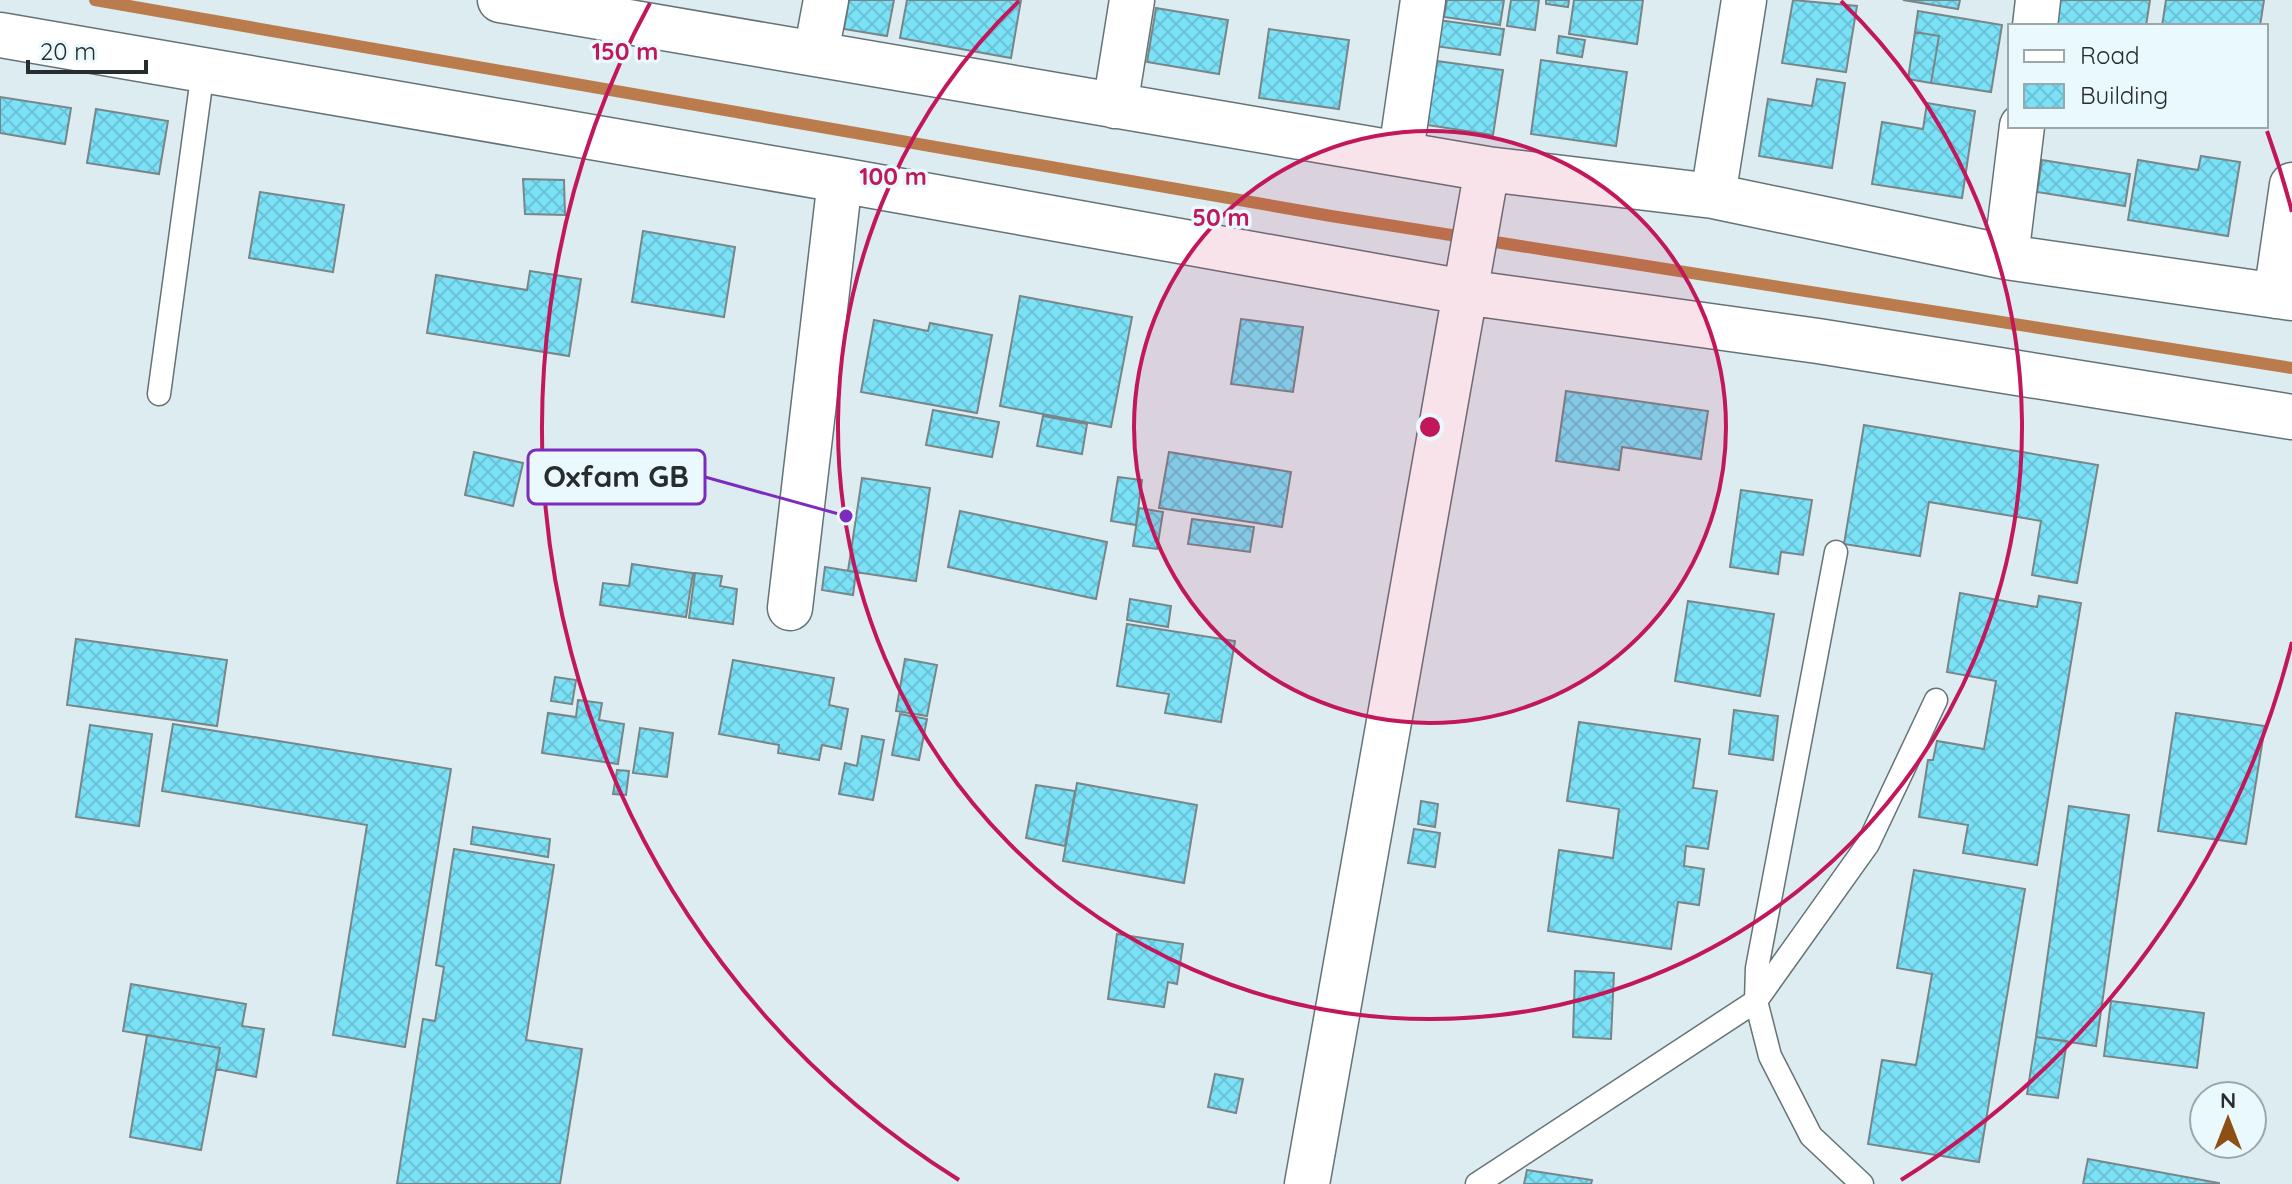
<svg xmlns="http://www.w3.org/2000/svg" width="2292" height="1184" font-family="Quicksand,sans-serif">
	<defs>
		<pattern id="building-cross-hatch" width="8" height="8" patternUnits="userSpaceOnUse" patternTransform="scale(2)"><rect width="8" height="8" fill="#7ae1f7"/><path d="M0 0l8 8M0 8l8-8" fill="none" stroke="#6ac1d4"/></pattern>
	</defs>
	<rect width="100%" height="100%" fill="#ddecf0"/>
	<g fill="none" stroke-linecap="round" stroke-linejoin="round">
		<!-- stream -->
		<path stroke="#ba7c4c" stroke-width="12" d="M95 0 1331 216 2292 368"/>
	</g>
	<!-- building -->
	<path fill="url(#building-cross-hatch)" stroke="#788689" stroke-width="2" d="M849 0H894L887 36 844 29Z
		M907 0H1021L1011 58 900 38Z
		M1447 0H1504L1500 25 1444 17Z
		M1511 0H1539L1535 30 1507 26Z
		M1546 0H1569L1568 7 1546 4Z
		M1574 0H1643L1637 44 1569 34Z
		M1793 0 1857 6 1846 72 1782 63Z
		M1903 0H1960L1958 9Z
		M2051 0H2150L2146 26H2051Z
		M2166 0H2264L2260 26H2162Z
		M1156 8 1228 20 1219 74 1147 62Z
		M1918 11 2002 25 1991 92 1931 83 1939 36 1915 32Z
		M1431 19 1504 29 1500 55 1427 45Z
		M1269 29 1349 40 1339 109 1259 98Z
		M1915 32 1939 36 1931 83 1908 79Z
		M1559 36 1585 40 1582 57 1557 53Z
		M1541 60 1627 72 1616 146 1531 134Z
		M1437 61 1503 70 1493 135 1427 125Z
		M1817 79 1845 83 1832 168 1759 156 1768 99 1812 106Z
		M0 97 71 108 65 144 0 133Z
		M1927 103 1975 111 1962 198 1872 184 1882 122 1923 129Z
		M96 109 168 121 159 174 87 163Z
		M2201 156 2240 162 2228 236 2128 220 2138 160 2198 170Z
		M2042 160 2130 174 2125 206 2037 192Z
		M523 179 564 180 565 215 525 214Z
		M260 192 344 205 333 272 249 258Z
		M643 231 735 247 724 317 632 302Z
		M530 271 581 279 569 356 427 333 436 275 527 290Z
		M1020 296 1132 317 1111 427 1000 406Z
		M1241 319 1303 327 1293 392 1231 384Z
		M874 320 928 331 930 323 992 335 977 413 861 392Z
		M1566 391 1708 411 1701 459 1622 447 1619 470 1556 461Z
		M933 410 999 422 992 457 926 445Z
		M1043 416 1087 424 1082 454 1037 446Z
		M1864 425 2098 465 2077 583 2032 575 2041 521 1929 502 1920 556 1844 544Z
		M474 452 523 463 513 506 465 495Z
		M1169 452 1291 472 1282 527 1159 508Z
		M1118 477 1142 480 1136 525 1111 521Z
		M862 478 930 488 916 581 848 571Z
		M1741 490 1812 500 1803 555 1781 552 1778 574 1730 567Z
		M1139 508 1163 512 1157 549 1133 546Z
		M960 511 1107 542 1096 599 948 567Z
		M1192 519 1254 527 1250 552 1188 544Z
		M632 564 693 573 686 617 600 605 603 583 629 586Z
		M825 567 856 572 853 595 822 590Z
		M695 573 722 576 720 586 737 589 733 624 689 618Z
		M1960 593 2037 607 2039 596 2081 603 2037 865 1963 853 1968 825 1919 817 1928 760H1933L1937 741 1984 749 1996 681 1947 672Z
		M1130 599 1171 606 1168 627 1127 620Z
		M1688 601 1774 614 1760 696 1675 681Z
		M1127 624 1235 641 1221 722 1165 713 1169 694 1117 686Z
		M76 639 227 660 217 726 67 705Z
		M905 659 937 665 927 716 896 711Z
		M733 660 834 678 829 705 848 709 841 749 822 745 819 760 778 753 779 745 719 734Z
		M555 677 576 680 572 704 551 701Z
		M578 700 602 703 599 720 624 724 618 764 542 753 548 713 576 717Z
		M1734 710 1778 716 1773 760 1729 754Z
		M2176 713 2265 726 2246 844 2158 831Z
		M900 714 927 719 919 760 892 755Z
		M1579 722 1700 739 1693 788 1717 791 1708 849 1686 846 1684 866 1704 869 1699 905 1678 902 1671 949 1548 931 1559 850 1613 858 1619 809 1567 801Z
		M173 724 451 769 405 1047 333 1035 367 825 162 791Z
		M90 725 152 734 139 826 76 817Z
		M640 728 673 733 667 777 633 773Z
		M862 736 884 740 873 800 839 794 845 763 857 766Z
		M617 770 629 771 626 795 613 794Z
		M1077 783 1197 805 1184 883 1063 861Z
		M1036 785 1075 791 1065 846 1026 838Z
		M1421 801 1438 804 1435 827 1418 824Z
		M2069 806 2129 815 2096 1046 2036 1037Z
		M473 827 550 839 548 857 471 844Z
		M1414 829 1440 833 1435 867 1408 863Z
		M454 849 554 865 526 1040 582 1049 560 1184H397L423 1019 435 1021 444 967 436 965Z
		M1914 870 2025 889 1979 1162 1868 1144 1882 1060 1916 1065 1932 974 1897 968Z
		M1117 934 1183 944 1177 984 1168 982 1164 1007 1108 999Z
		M1575 971 1614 973 1611 1039 1573 1037Z
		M131 984 246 1004 242 1026 264 1029 256 1077 216 1069 220 1048 123 1031Z
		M2111 1001 2204 1013 2197 1068 2104 1056Z
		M147 1035 220 1048 201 1150 130 1137Z
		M2036 1037 2067 1041 2058 1098 2027 1094Z
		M1215 1074 1243 1079 1236 1113 1208 1107Z
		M2088 1159 2219 1183V1184H2083Z
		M1527 1170 1592 1180 1591 1184H1524Z"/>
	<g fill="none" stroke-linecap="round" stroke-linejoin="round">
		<!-- service casing -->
		<g stroke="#657376" stroke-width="25">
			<path id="service" d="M159 394 203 70
				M1836 552 1757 968 1756 1001 1770 1056 1811 1136 1862 1184
				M1477 1184 1756 1001 1868 844 1936 700"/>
		</g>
		<!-- minor casing -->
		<g stroke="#657376" stroke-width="47">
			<path id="minor" d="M500 0 1487 169 1713 196 2006 257 2292 298
				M2035 26 2038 0
				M0 35 840 180 1464 292 1818 341 2292 417
				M816 53 826 0
				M1115 106 1132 0
				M1401 152 1423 0
				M1713 196 1744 0
				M2006 257 2022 126
				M2276 296 2292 185
				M790 608 840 180
				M1307 1184 1487 169"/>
		</g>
		<!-- service -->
		<use href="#service" stroke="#fff" stroke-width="22"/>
		<!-- minor -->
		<use href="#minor" stroke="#fff" stroke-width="44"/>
	</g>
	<!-- distance rings -->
	<circle cx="1430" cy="427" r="296" fill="#c2185b" fill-opacity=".12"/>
	<g fill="none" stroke="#c2185b" stroke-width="4">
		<circle cx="1430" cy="427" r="296"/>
		<path d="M1841 1A592 592 0 1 1 1019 1"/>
		<path d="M2292 642A888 888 0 0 1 1901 1180M959 1180A888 888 0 0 1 650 3M2267 131A888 888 0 0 1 2292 212"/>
	</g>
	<circle cx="1430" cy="427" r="12" fill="#c2185b" stroke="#eaf9fd" stroke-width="4"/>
	<g font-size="24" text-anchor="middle" font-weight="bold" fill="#c2185b" stroke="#eaf9fd" stroke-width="7" stroke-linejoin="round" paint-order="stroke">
		<text x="625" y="60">150 m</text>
		<text x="893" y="185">100 m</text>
		<text x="1221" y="226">50 m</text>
	</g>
	<!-- callouts -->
	<path fill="none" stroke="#7b2cbf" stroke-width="3" d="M846 516L705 477"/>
	<circle fill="#7b2cbf" stroke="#eaf9fd" stroke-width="3" cx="846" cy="516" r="8"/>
	<rect fill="#eaf9fd" stroke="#7b2cbf" stroke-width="3" x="528" y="450" width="177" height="54" rx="8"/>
	<g font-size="30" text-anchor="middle" font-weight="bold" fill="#272d2e">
		<text x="616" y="487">Oxfam GB</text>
	</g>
	<!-- legend -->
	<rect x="2008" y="24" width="260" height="104" fill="#eaf9fd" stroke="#9ca7aa" stroke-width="2"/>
	<rect x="2024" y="50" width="40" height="12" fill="#ffffff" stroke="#9ca7aa" stroke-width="2"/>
	<text x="2080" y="64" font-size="24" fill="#272d2e">Road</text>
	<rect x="2024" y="84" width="40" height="24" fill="url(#building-cross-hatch)" stroke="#9ca7aa" stroke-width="2"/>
	<text x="2080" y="104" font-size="24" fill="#272d2e">Building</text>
	<!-- north arrow -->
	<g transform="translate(2228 1120)"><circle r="38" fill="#eaf9fd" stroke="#9ca7aa" stroke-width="2"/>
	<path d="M0-6L14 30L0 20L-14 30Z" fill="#8e4f15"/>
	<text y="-12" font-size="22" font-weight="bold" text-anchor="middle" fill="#272d2e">N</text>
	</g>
	<!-- scale -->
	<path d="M28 60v12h118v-12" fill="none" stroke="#272d2e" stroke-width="4"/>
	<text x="40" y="60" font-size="24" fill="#272d2e" stroke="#eaf9fd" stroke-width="6" paint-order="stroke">20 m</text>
</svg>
